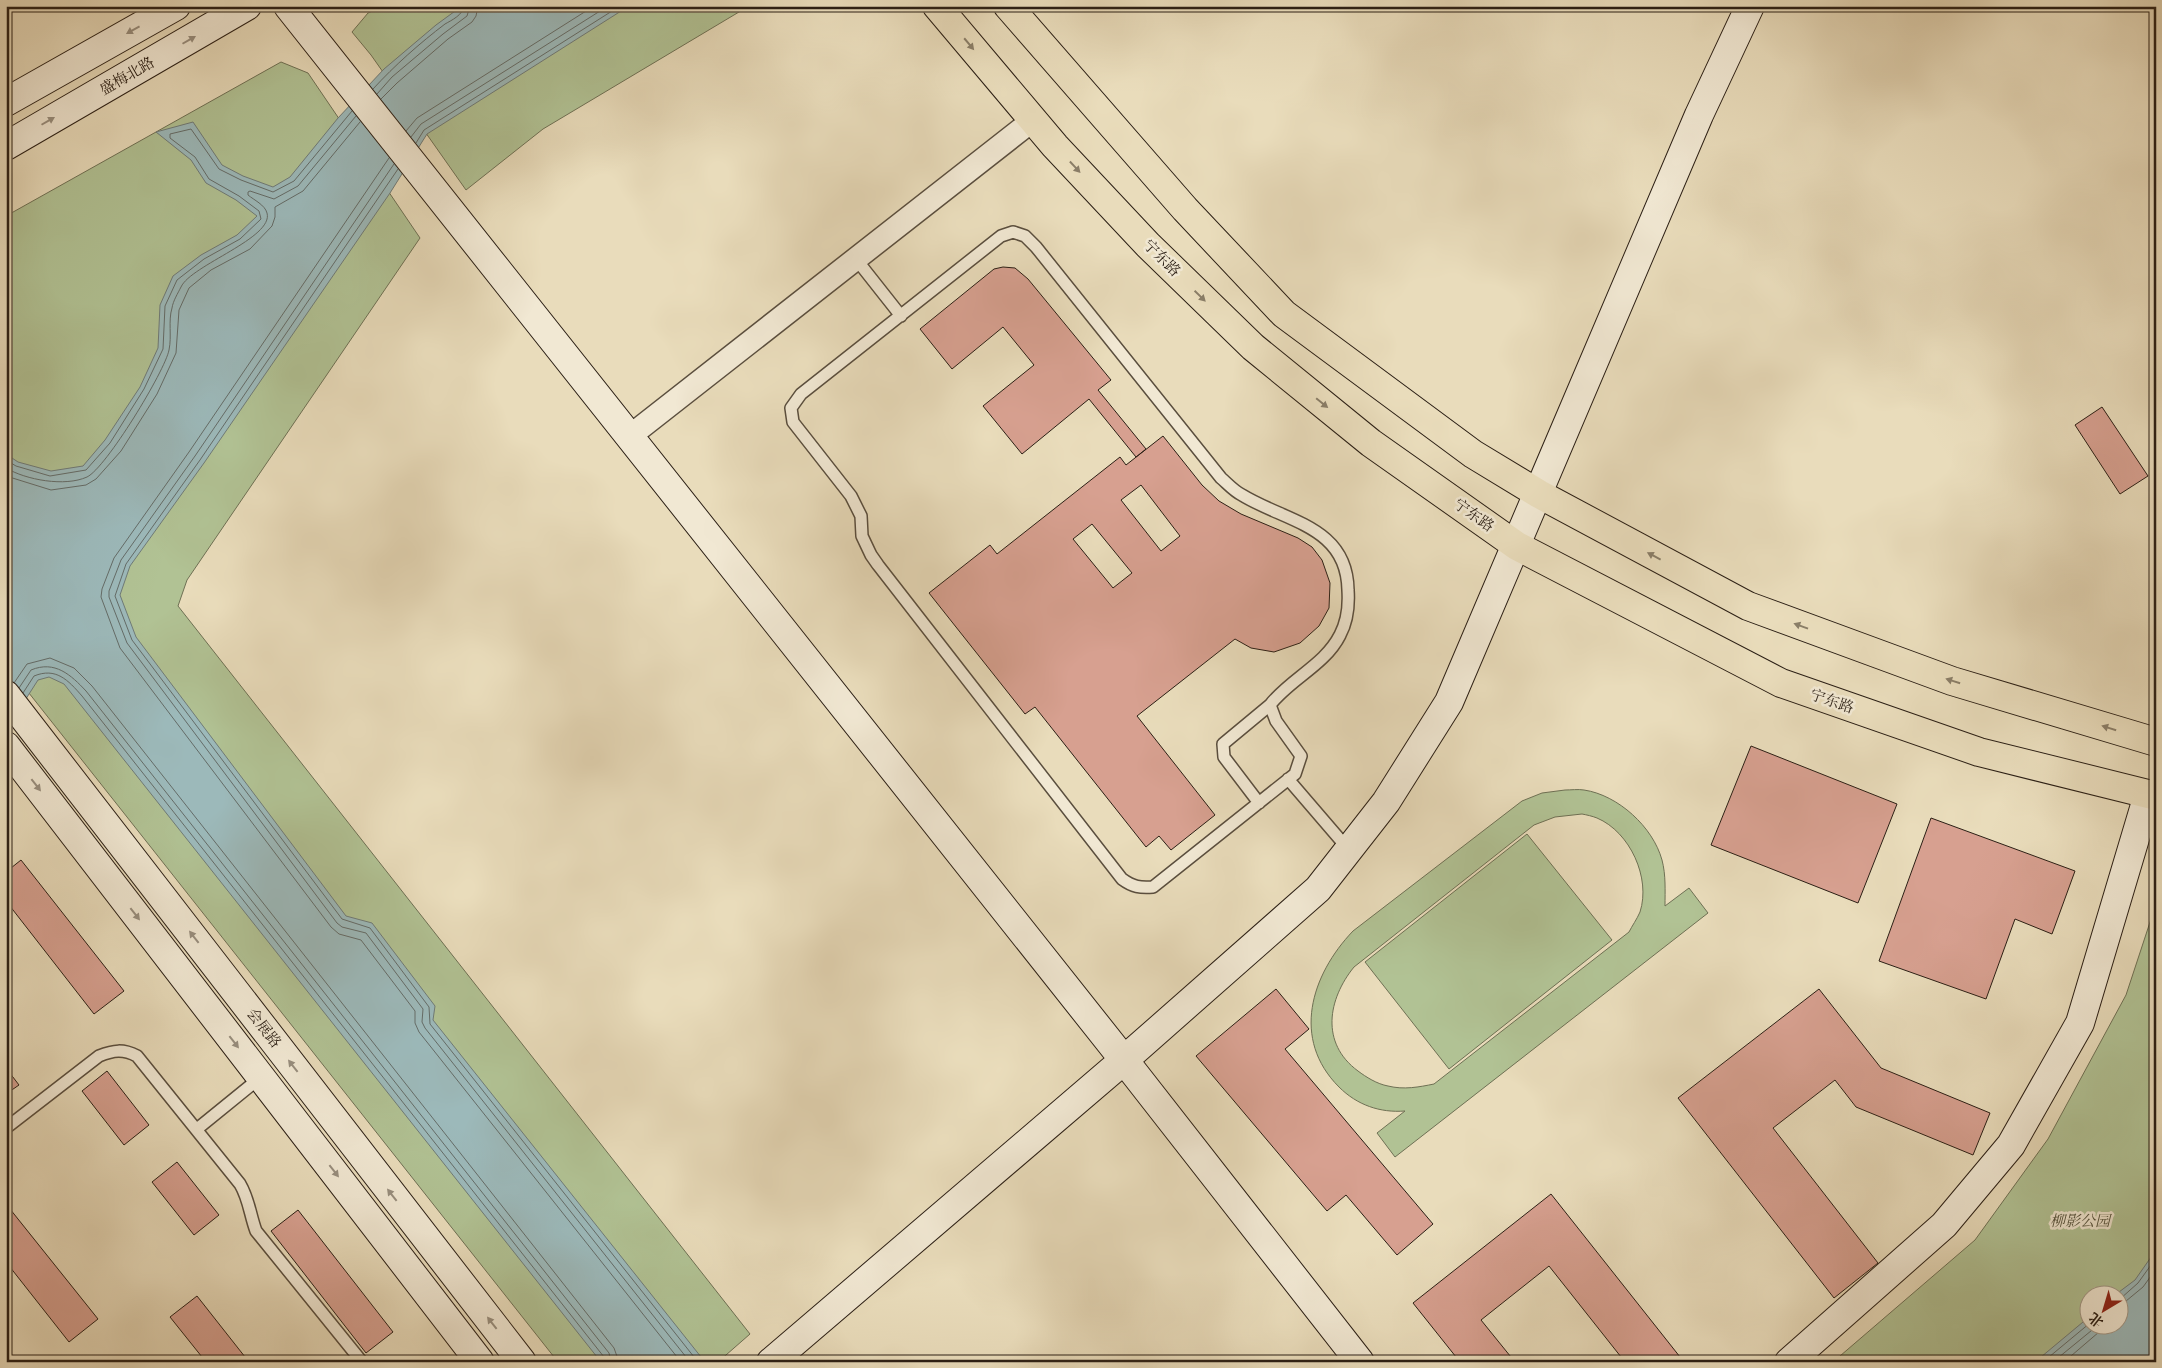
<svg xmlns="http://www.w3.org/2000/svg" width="2162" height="1368" font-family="Vollkorn,'Noto Serif SC',serif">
	<rect width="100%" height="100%" fill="#e9dcbb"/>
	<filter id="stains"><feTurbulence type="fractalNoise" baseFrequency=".004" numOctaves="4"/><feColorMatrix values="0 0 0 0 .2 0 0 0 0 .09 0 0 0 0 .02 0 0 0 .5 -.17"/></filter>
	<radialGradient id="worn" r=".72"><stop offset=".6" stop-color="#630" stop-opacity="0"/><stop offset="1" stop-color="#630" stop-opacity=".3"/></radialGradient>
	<!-- green -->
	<path fill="#b1c294" stroke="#6e7054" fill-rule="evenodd" d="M383 6H749L543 129 466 190 371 55 352 32 368 13Z
		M281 62 308 73 420 238 187 580 178 606 750 1334 718 1362H558L6 664V216Z
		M1565 790C1571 790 1578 789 1584 790 1618 795 1653 827 1662 860 1666 875 1665 891 1665 906L1689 888 1708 913 1395 1157 1377 1133 1405 1111C1380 1113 1357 1105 1339 1087 1291 1039 1311 975 1353 931L1522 801 1542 793ZM1582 814C1587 815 1592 816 1597 818 1630 832 1651 878 1640 912 1637 919 1632 926 1629 932L1434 1084C1419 1087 1404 1090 1388 1086 1377 1084 1366 1077 1358 1071 1320 1043 1328 999 1354 967L1534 825 1555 817Z
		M1527 834 1612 940 1449 1069 1365 962Z
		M2156 904V1362H1833L1975 1240 2048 1139 2126 995ZM2090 1296H2120V1326H2090Z"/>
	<!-- water -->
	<path fill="#9cb9ba" stroke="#6f7b78" d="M462 6H629L427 134 390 193 204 463 130 566 120 595 136 637 346 916 372 923 435 1006 433 1020 705 1362H601L64 684 49 677 38 680 6 730V454L18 462 51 471 83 466 105 440 140 387 158 348 160 305 173 276 201 255 237 235 257 216 236 200 206 183 191 160 156 132 193 122 222 165 243 176 273 187 290 177 338 118 384 69 436 25Z
		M2156 1250V1362H2035L2089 1317 2090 1326H2120V1296L2115 1295 2135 1280Z"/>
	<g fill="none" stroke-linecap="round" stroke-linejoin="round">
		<!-- shore -->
		<path stroke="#646c68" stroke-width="1" d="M373 89C395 65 420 43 445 24 452 20 463 15 464 6
			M377 94 392 77 443 34 467 16 470 6
			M381 99 397 83 448 39 472 22 476 16 478 6
			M406 131 417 118 594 6
			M411 137 421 124 608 6
			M416 143 424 130 620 6
			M389 158 189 452 114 558 102 589 101 597 120 648 331 927 339 934 361 940 415 1011V1023L419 1032 681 1362
			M394 164 195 456 121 560 109 591V597L127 643 337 923 342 927 366 933 423 1009 422 1022 425 1028 690 1362
			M398 169 200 460 126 564 115 596 132 640 342 919 370 928 429 1007 430 1024 698 1362
			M6 460 16 466 50 476 86 470 110 443 144 389 163 349 165 306 177 280 204 259 240 239 261 219 259 211 239 196 209 179 195 157 170 138V134L191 129 219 169 241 180 273 192 294 181 352 111
			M6 468C26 480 65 487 87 477 106 468 165 371 169 350 172 336 168 321 172 308 173 301 178 293 181 287 191 265 274 238 267 213 265 205 254 200 248 195V192L250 191 274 199 298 186 356 116
			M6 476 51 490 86 485 96 479 121 451 157 394 176 353 179 310 189 288 211 270 250 249 272 226 275 217V207L303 191 360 122
			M14 683 27 664 50 658 74 668 92 686 614 1348 619 1362
			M19 688 31 670C55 660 71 675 86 691L609 1353 611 1362
			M23 693 34 676C56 667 68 680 82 696L604 1357 605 1362
			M2120 1299 2138 1283 2156 1258
			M2120 1306 2143 1287 2156 1269
			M2043 1362 2090 1323
			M2053 1362 2097 1326
			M2064 1362 2106 1326"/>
	</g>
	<!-- building -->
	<path fill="#d7a090" stroke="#2b1f15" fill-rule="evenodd" d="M1003 267 1015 268 1028 279 1111 380 1098 390 1146 449 1136 457 1089 399 1022 454 983 406 1034 365 1003 327 952 369 920 329 994 269Z
		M2102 407 2148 476 2120 494 2075 425Z
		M1163 436 1202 485 1219 501 1241 514 1298 538 1312 547 1322 560 1330 583 1329 608 1319 626 1300 643 1274 652 1251 648 1235 639 1137 716 1215 815 1171 850 1159 836 1146 847 1035 707 1025 714 929 593 990 545 997 554 1120 457 1126 465ZM1141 485 1180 536 1161 551 1121 500ZM1092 524 1132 573 1113 588 1073 539Z
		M1751 746 1897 804 1858 903 1711 845Z
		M1931 818 2075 871 2052 934 2015 919 1986 999 1879 961Z
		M21 860 124 991 94 1014 6 901V872Z
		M1276 989 1309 1029 1285 1049 1433 1224 1397 1255 1346 1195 1327 1211 1196 1056Z
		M1819 989 1881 1068 1990 1113 1973 1155 1856 1107 1835 1080 1773 1128 1878 1263 1834 1298 1678 1098Z
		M6 1068 19 1085 6 1094Z
		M107 1071 149 1125 124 1145 82 1091Z
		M177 1162 219 1215 194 1235 152 1182Z
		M1551 1194 1684 1362H1625L1549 1266 1481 1320 1515 1362H1460L1413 1303Z
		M6 1204 98 1319 69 1342 6 1262Z
		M298 1210 393 1332 366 1353 271 1231Z
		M197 1296 249 1362H206L170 1317Z"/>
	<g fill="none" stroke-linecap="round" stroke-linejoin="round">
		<!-- lane casing -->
		<g stroke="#5a4e3e" stroke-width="14">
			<path id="lane" d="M1013 232 1025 236 1036 247 1221 478C1228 484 1234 491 1242 495 1286 522 1347 526 1348 590 1349 605 1347 622 1340 635 1325 665 1290 679 1270 705L1276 721 1301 756 1295 774 1153 887C1140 888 1133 887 1122 879L878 565 871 555 862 536 861 516 851 496 793 422 791 408 801 394 1001 236Z
				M856 259 901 316
				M1288 779 1349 850
				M1259 803 1224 757 1223 744 1270 705
				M6 1128 99 1056C114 1050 123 1049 137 1056L240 1184C249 1199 250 1215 256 1231L362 1362
				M197 1129 261 1077"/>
		</g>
		<!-- street casing -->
		<g stroke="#5a4e3e" stroke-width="25">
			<path id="street" d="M630 436 1033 120"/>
		</g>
		<!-- secondary casing -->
		<g stroke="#2b1f15" stroke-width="30">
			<path id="secondary" d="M288 6 1124 1060 1360 1362
				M6 102 176 6
				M6 146 247 6
				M6 695 522 1362
				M6 746 480 1362
				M771 1362 1124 1060 1318 889 1386 802 1449 702 1699 115 1750 6
				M1789 1362 1944 1225 2011 1145 2080 1023 2148 795"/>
		</g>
		<!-- primary casing -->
		<g stroke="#2b1f15" stroke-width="30">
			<path id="primary" d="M937 6 1055 146 1148 245 1253 347 1371 443 1517 546 1781 683 1979 752 2156 796
				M1008 6 1185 209 1284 314 1473 454 1539 494 1748 606 1952 681 2156 742"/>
		</g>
		<!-- lane -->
		<use href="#lane" stroke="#f1e8d3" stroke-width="11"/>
		<!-- street -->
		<use href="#street" stroke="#f1e8d3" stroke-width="22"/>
		<!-- secondary -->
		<use href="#secondary" stroke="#f1e8d3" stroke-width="28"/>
		<!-- primary -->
		<use href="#primary" stroke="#e9dcbb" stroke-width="28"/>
	</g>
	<!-- one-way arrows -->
	<defs><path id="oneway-solid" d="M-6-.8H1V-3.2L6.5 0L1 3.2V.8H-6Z" transform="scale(1.25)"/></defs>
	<g fill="#988e7e">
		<use href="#oneway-solid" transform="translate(133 30) rotate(151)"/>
		<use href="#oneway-solid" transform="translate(189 40) rotate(-30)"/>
		<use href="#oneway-solid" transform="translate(48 121) rotate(-30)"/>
		<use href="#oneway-solid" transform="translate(36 785) rotate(52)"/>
		<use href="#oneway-solid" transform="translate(135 914) rotate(52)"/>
		<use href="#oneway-solid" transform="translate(194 937) rotate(-128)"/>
		<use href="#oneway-solid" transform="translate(234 1042) rotate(52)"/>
		<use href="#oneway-solid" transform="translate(293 1066) rotate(-128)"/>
		<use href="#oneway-solid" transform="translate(334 1171) rotate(52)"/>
		<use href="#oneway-solid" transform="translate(392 1195) rotate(-128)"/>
		<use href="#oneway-solid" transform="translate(492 1323) rotate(-128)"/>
	</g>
	<g fill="#8a7e68">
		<use href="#oneway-solid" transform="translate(969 44) rotate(50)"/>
		<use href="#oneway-solid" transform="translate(1075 167) rotate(47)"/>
		<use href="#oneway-solid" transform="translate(1200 296) rotate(44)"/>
		<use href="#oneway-solid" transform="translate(1322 403) rotate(39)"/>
		<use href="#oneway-solid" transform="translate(1654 556) rotate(-152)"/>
		<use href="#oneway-solid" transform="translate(1801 626) rotate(-160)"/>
		<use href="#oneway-solid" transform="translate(1953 681) rotate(-162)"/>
		<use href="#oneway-solid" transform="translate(2109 728) rotate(-163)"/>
	</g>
	<g text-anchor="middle" stroke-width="5" stroke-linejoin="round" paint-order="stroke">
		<!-- street labels -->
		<g font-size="15" fill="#2b1f15" stroke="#f1e8d3">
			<text transform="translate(127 76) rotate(-30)" y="5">盛梅北路</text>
			<text transform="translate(1162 258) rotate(45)" y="5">宁东路</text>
			<text transform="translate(1474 515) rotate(35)" y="5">宁东路</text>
			<text transform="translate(1832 701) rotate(19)" y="5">宁东路</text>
			<text transform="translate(264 1028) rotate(52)" y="5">会展路</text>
		</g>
		<!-- park labels -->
		<g font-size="15" font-style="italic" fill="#53503b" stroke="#f1e8d3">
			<text x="2080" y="1226">柳影公园</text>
		</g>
	</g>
	<!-- margin -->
	<rect width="2162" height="1368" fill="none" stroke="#e9dcbb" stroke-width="25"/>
	<rect x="8" y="8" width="2147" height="1353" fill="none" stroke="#2b1f15" stroke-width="2.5"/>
	<rect x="12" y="12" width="2137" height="1343" fill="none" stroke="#2b1f15"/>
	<!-- north arrow -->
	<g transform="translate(2104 1310) rotate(218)"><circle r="24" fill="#f1e8d3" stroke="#a29887"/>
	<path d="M0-4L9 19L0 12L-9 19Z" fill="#8f2418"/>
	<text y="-8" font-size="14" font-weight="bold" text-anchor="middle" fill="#2b1f15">北</text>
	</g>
	<rect width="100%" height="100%" filter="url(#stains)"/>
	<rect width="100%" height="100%" fill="url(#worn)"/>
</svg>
